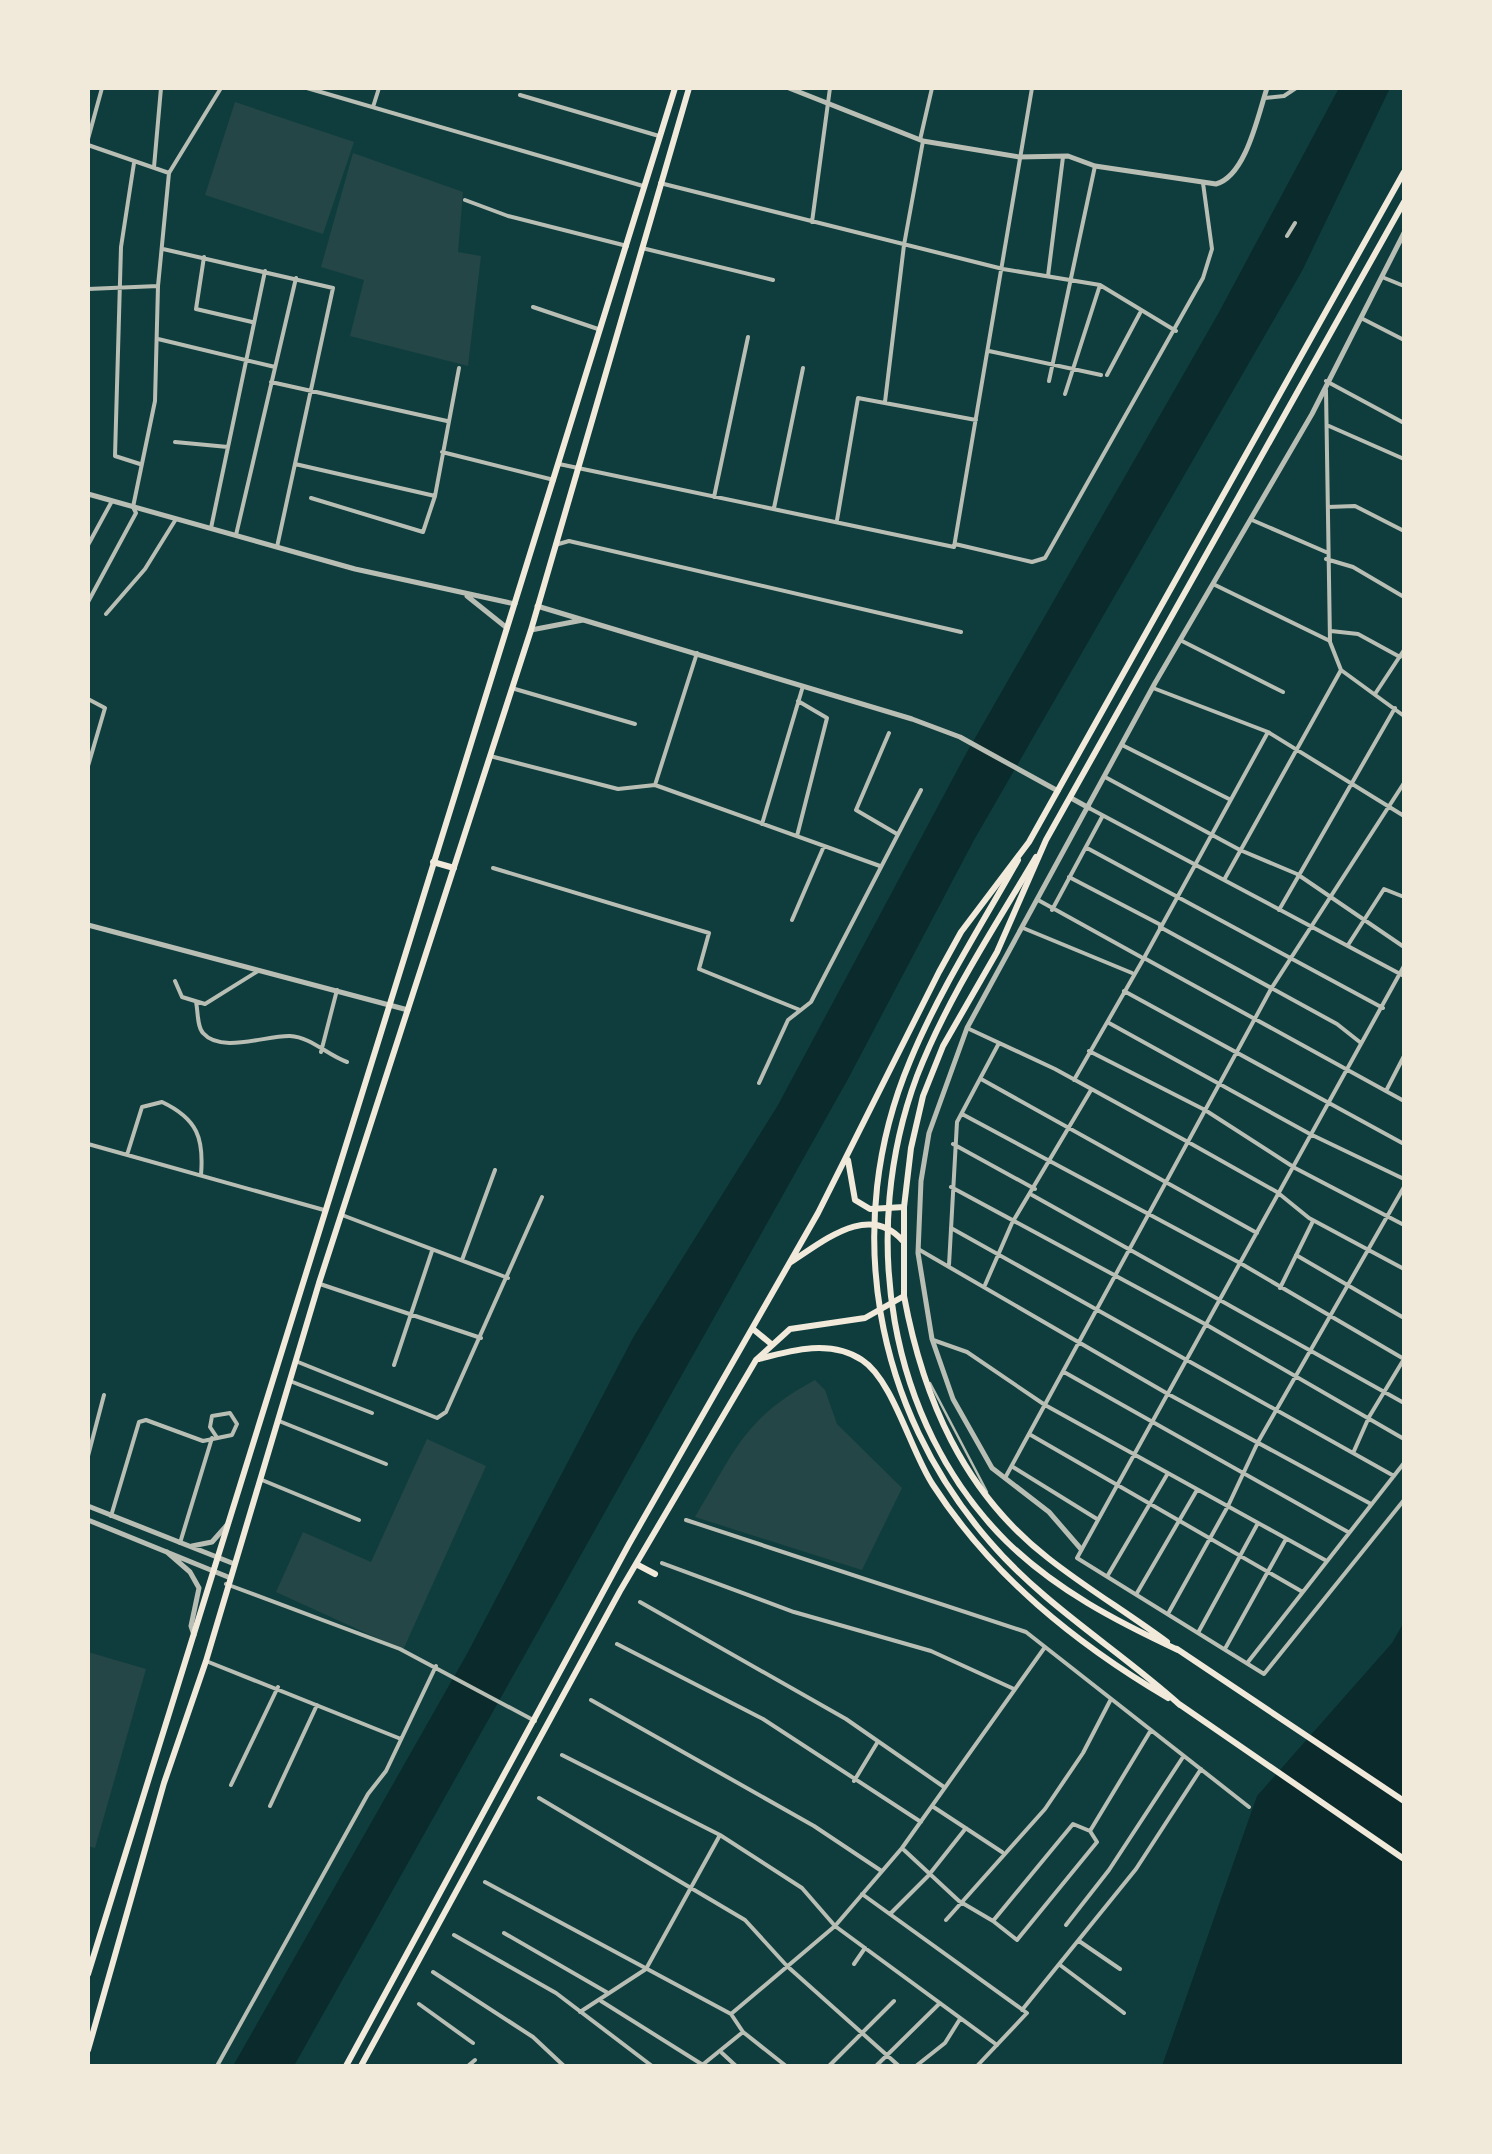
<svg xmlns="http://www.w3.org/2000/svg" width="1492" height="2154" font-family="'Open Sans',sans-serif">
	<rect width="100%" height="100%" fill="#0f3d3e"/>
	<!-- green -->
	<path fill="#244646" d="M235 102 354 142 323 234 205 195Z
		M353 153 463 192 458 252 481 256 468 366 350 336 364 280 321 267Z
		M815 1380 825 1390 837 1424 902 1488 862 1570 695 1517C735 1451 744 1418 815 1380Z
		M427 1439 486 1466 403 1650 276 1592 303 1532 371 1562Z
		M88 1652 146 1669 95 1848 88 1846Z"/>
	<!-- water -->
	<path fill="#0a2a2b" d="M1339 88H1390L1302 271 974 840 848 1079 294 2066H233L468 1652 634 1336 778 1105 967 752 1218 314Z
		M1404 1622V2066H1162L1257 1796 1392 1643Z"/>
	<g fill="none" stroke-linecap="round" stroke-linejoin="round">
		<!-- service -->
		<path stroke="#b8beb3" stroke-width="2.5" d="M930 1383 987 1492"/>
		<!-- minor -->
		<path stroke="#b8beb3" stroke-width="4" d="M307 88 643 186
			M520 95 659 136
			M1265 98 1284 96 1296 88
			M373 107 379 88
			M88 139 102 88
			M920 140 932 88
			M88 145 169 173
			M134 163 121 247 115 456 140 464
			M154 167 161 88
			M660 183 1003 269 1100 285 1176 331
			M465 200 508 216 627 246
			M812 222 830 88
			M1287 236 1295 223
			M642 248 773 280
			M163 249 333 288 277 547
			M204 257 196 309 252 322
			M1048 276 1063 157
			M1382 277 1404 286
			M88 289 158 286
			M533 307 598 329
			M1361 318 1404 340
			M158 339 275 367
			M989 351 1101 375
			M1107 375 1140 313
			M1049 381 1095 166
			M1326 381 1404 423
			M271 382 447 421
			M1326 390 1330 642 1341 670 1404 716
			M1065 394 1100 285
			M885 402 904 245 923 141
			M1329 426 1404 459
			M175 442 228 447
			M442 452 554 480
			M295 464 435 496
			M559 464 954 547 1032 88
			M714 497 748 337
			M311 498 423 532 435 496 459 368
			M1328 507 1355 506 1404 531
			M774 508 803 368
			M837 520 858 398 976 420
			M1252 520 1326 552
			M211 528 265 271
			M236 535 296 278
			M955 544 1032 562 1045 558 1203 278 1212 249 1203 183
			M88 545 112 501
			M555 545 569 541 961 632
			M1326 559 1353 567 1404 597
			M1213 584 1330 641
			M88 602 136 513 133 507 155 401 158 286 169 173 221 88
			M106 614 145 569 176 519
			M1331 631 1358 634 1400 657
			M1182 641 1283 692
			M1153 688 1268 732 1404 816
			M515 689 635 724
			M1375 694 1404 650
			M88 699 105 708 88 766
			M1268 732 1144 958 1404 1101
			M889 733 856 810 897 834
			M1122 745 1229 799
			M490 756 618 789 655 785 880 866
			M1105 777 1240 850 1297 874 1404 947
			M655 785 697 653
			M1089 808 1224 880 1341 670
			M762 824 803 686
			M797 836 827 718 798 701
			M1087 848 1383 1008
			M493 868 709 933 699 969 800 1010
			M1069 877 1161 925
			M1224 880 1404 976
			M1038 900 1141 957
			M1052 910 1102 817
			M1279 910 1395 708
			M792 920 824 846
			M1160 927 1337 1024 1361 1043
			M1023 928 1132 973
			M1348 945 1384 889 1404 897
			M1404 966 1077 1558 1264 1674 1404 1500
			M175 981 182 997 205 1004 258 971
			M1124 991 1404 1144
			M196 1002C198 1010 197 1027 203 1033 221 1054 267 1035 290 1036 311 1037 327 1055 347 1062
			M1109 1023 1310 1134 1404 1179
			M967 1028 1055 1069 1188 1142 1277 1192 1309 1218 1404 1269
			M1089 1051 1205 1110 1295 1168 1404 1225
			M321 1052 337 990
			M981 1079 1257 1233
			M1074 1080 1144 958
			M759 1083 788 1020 811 1002 921 790
			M1386 1091 1404 1056
			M962 1114 1240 1263 1404 1359
			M88 1144 324 1210
			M953 1144 1035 1189
			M127 1155 142 1107 162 1102C198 1119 204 1139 201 1175
			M951 1187 1205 1324 1404 1439
			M1032 1195 1404 1403
			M342 1215 508 1278
			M951 1228 1394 1476
			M918 1249 1168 1394 1371 1504
			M1296 1255 1404 1318
			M462 1260 495 1170
			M949 1265 957 1122 999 1043
			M320 1284 481 1338
			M985 1285 1012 1223 1091 1090
			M1280 1288 1313 1221
			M933 1340 967 1352 1045 1405 1325 1560
			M298 1362 437 1418 446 1412 542 1197
			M394 1365 432 1251
			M1064 1372 1348 1532
			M290 1381 372 1413
			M279 1421 386 1464
			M1029 1434 1301 1591
			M1354 1451 1369 1417 1404 1359
			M88 1456 104 1395
			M1013 1467 1097 1519
			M1005 1478 1271 989 1404 783
			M262 1480 359 1520
			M111 1516 139 1422 146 1420 203 1441 232 1435 237 1424 230 1413 212 1416 210 1427 216 1436
			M686 1520 1026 1632 1249 1807
			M180 1543 212 1438
			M662 1563 794 1612 931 1651 1014 1689
			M1108 1575 1168 1473
			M226 1584 400 1649 535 1721
			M1137 1593 1197 1490
			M640 1602 846 1719 944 1787
			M1169 1612 1228 1506 1258 1442 1404 1187
			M1199 1631 1258 1523
			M617 1644 763 1719 921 1822
			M1226 1647 1286 1539
			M206 1661 401 1739
			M1248 1662 1404 1463
			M591 1700 814 1826 880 1870
			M562 1755 720 1835
			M854 1781 877 1743
			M231 1785 278 1687
			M539 1798 745 1920 787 1966 899 2066
			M270 1806 317 1705
			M932 1806 1002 1852
			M1090 1831 1097 1842 1017 1940 993 1921 1073 1824 1090 1831 1151 1730
			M904 1850 959 1901 993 1921
			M485 1882 731 2014 743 2032 786 2066
			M862 1894 1027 2013 977 2066
			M890 1914 928 1876 966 1828
			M946 1920 1045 1809 1083 1753 1111 1699
			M1066 1925 1109 1870 1183 1757
			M504 1933 608 1993
			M454 1935 556 1993 652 2066
			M1079 1941 1120 1969
			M854 1964 865 1948
			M1060 1965 1124 2013
			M433 1972 533 2037 564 2066
			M601 2001 703 2065
			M419 2004 473 2043
			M1022 2010 1136 1869 1201 1769
			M580 2012 646 1969 720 1835 802 1888 835 1926 997 2045
			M731 2014 835 1926 902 1848 1045 1647
			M722 2053 736 2066
			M217 2066 368 1794 386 1771 436 1666
			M468 2066 475 2060
			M701 2066 743 2032
			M829 2066 894 2001
			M876 2066 940 2003
			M916 2066 945 2043 960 2019"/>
		<!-- tertiary -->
		<path stroke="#b8beb3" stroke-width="5" d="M789 88 923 141 1019 157 1068 156 1095 166 1216 184C1246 176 1258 115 1267 88
			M88 494 355 569 515 604
			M467 596 507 628
			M537 606 912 719 960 737 1058 791
			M531 630 583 620
			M1071 798 1089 808
			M88 925 408 1010
			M88 1506 232 1563
			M88 1520 228 1577
			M192 1546 212 1542 227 1525
			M1081 1549 1049 1512 992 1468 953 1399 932 1339 918 1253 921 1181 929 1133 967 1028 1155 683 1312 414 1404 233
			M167 1552 190 1572 199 1588 191 1626 194 1635"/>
		<!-- secondary -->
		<path stroke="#f1e9da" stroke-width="6" d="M88 1974 675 88
			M88 2050 164 1783 206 1661 319 1283 531 630 689 88"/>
		<!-- primary -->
		<path stroke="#f1e9da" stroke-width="6" d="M1036 857C994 928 947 999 917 1076 859 1231 886 1421 1006 1541 1056 1590 1116 1621 1178 1650
			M1018 860C981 926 939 991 910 1061 841 1225 874 1409 990 1542 1044 1605 1119 1650 1180 1705
			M433 862 454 868
			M904 1296C923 1398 963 1492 1048 1558 1086 1588 1128 1613 1167 1642
			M759 1359C792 1350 831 1339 862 1360 893 1380 911 1452 933 1485 992 1576 1075 1643 1168 1698
			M1177 1649 1404 1801
			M1179 1704 1404 1859"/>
		<!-- trunk -->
		<path stroke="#f1e9da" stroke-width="6" d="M848 1160 855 1200 870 1209 904 1207
			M791 1262C824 1241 869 1202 903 1241
			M753 1329 770 1343
			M636 1564 655 1574
			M346 2066 629 1544 818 1213 939 972 961 932 1029 842 1404 172
			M361 2066 620 1591 756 1360 790 1329 865 1318 904 1296V1207L911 1148 923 1096 943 1046 997 952 1046 840 1404 202"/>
	</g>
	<!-- border -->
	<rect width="1492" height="2154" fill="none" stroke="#f1e9da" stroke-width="180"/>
</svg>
